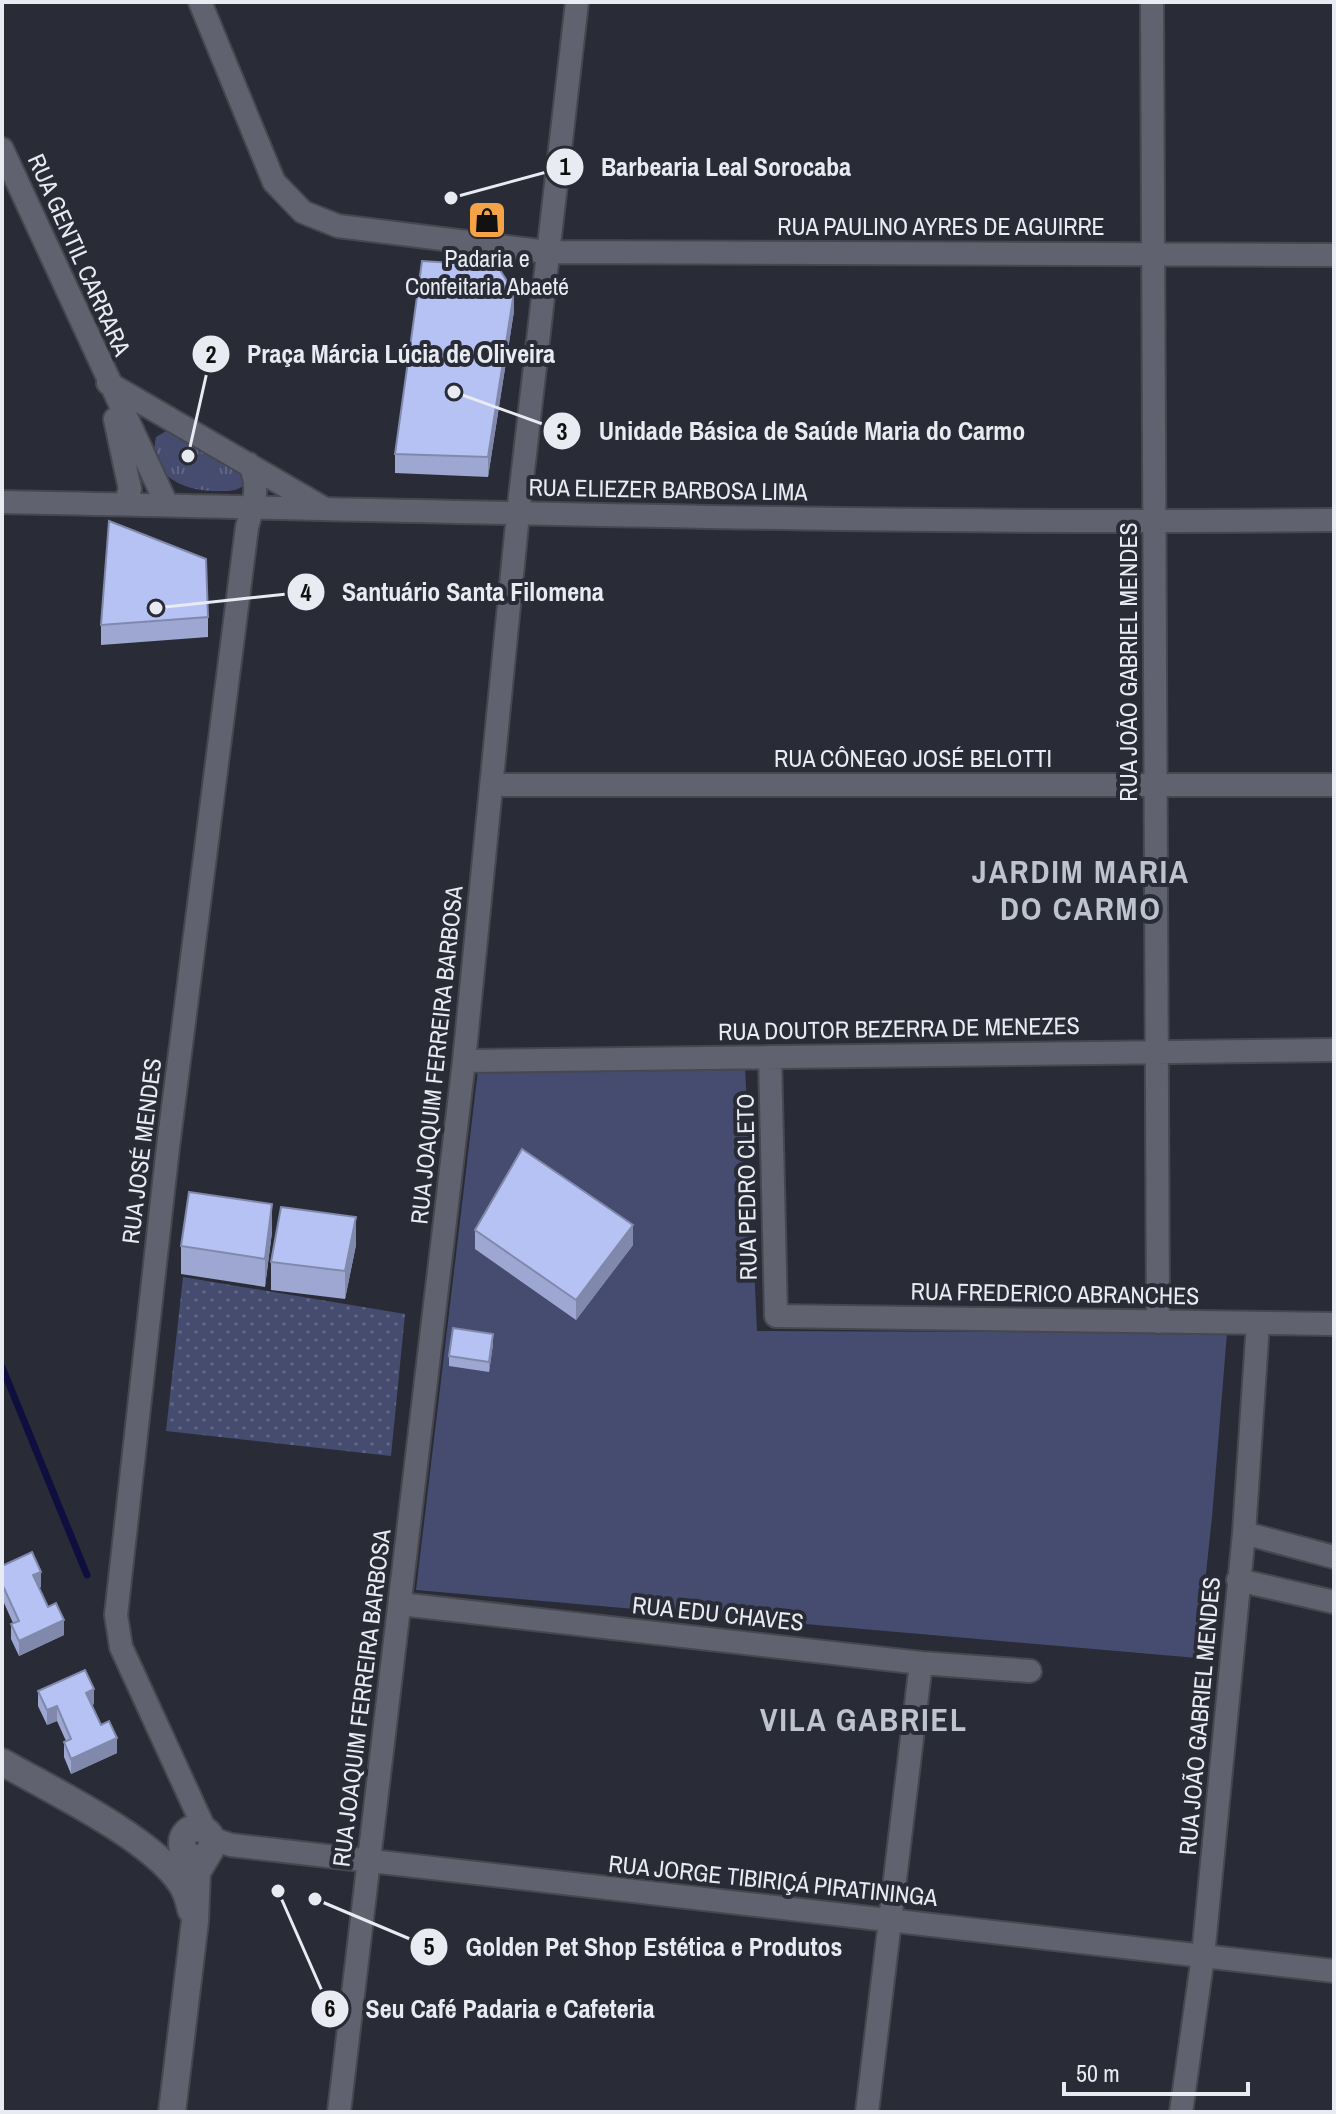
<svg xmlns="http://www.w3.org/2000/svg" width="1336" height="2114" font-family="'Archivo Narrow',sans-serif">
	<defs>
		<pattern id="grass-dots" width="8" height="8" patternUnits="userSpaceOnUse" patternTransform="scale(2)"><rect width="8" height="8" fill="#454c6f"/><path d="M2 2h.1M6 6h.1" fill="none" stroke="#606684" stroke-width="1.8" stroke-linecap="round"/></pattern>
		<pattern id="park-tufts" width="24" height="20" patternUnits="userSpaceOnUse" patternTransform="scale(2)"><rect width="24" height="20" fill="#454c6f"/><path d="M3 7l-1-3M5 7V3M7 7l1-3M15 17l-1-3M17 17v-4M19 17l1-3" fill="none" stroke="#606684"/></pattern>
	</defs>
	<rect width="100%" height="100%" fill="#292c36"/>
	<!-- grass -->
	<path fill="url(#grass-dots)" d="M183 1277 405 1314 391 1456 166 1431Z"/>
	<!-- park -->
	<path fill="url(#park-tufts)" d="M168 430 239 467 247 482C238 492 230 491 218 491 186 492 147 476 156 437Z"/>
	<!-- pitch -->
	<path fill="#454c6f" d="M745 1065 757 1331 1227 1333 1212 1517 1197 1658 416 1590 478 1070Z"/>
	<g fill="none" stroke-linecap="round" stroke-linejoin="round">
		<!-- stream -->
		<path stroke="#0e0f3f" stroke-width="7" d="M2 1367 87 1575"/>
		<!-- minor casing -->
		<g stroke="#464850" stroke-width="26">
			<path id="minor" d="M200 2 274 182 303 212 338 226 547 252 1334 255
				M1152 2 1158 1322
				M2 149 167 505
				M108 383 325 509
				M115 419 130 489 125 504
				M2 502C446 511 890 525 1334 520
				M493 785H1334
				M770 1057 776 1316 1334 1324
				M464 1061 1334 1050
				M1244 1533 1334 1557
				M1238 1580 1334 1602
				M400 1604 921 1663 1030 1671
				M205 1830 121 1647 116 1615 168 1147 247 527C253 504 261 487 249 464
				M209 1833 216 1840 231 1845 1334 1971
				M339 2112 464 1061 518 514 577 2
				M867 2112 921 1663
				M1181 2112 1203 1956 1244 1533 1258 1323"/>
		</g>
		<!-- tertiary casing -->
		<g stroke="#464850" stroke-width="30">
			<path id="tertiary" d="M2 1762C51 1790 149 1837 180 1882 186 1890 189 1901 191 1910
				M182 1843a15 15 0 1 1 30 0a15 15 0 1 1-30 0Z
				M172 2112 195 1921 197 1872 209 1852"/>
		</g>
		<!-- minor -->
		<use href="#minor" stroke="#60636f" stroke-width="22"/>
		<!-- tertiary -->
		<use href="#tertiary" stroke="#60636f" stroke-width="26"/>
	</g>
	<!-- wall -->
	<path fill="#9da7d2" d="M514 311 488 477 395 473V454Z
		M208 617V637L101 645V625Z
		M475 1230 633 1245 576 1320 475 1249Z
		M272 1232 265 1287 181 1274V1246Z
		M356 1245 345 1299 271 1290V1262Z
		M493 1344 489 1372 449 1366V1356Z
		M2 1566 41 1587 39 1588 48 1607 64 1635 19 1656 11 1639V1624L13 1623 4 1603Z
		M38 1691 94 1704 92 1705 101 1725 117 1753 71 1774 64 1757V1742L66 1741 57 1721 47 1725 38 1706Z"/>
	<!-- shaded-wall -->
	<path fill="#8088ab" d="M514 292V311L488 477V457Z
		M272 1204V1232L265 1287V1259Z
		M356 1217V1245L345 1299V1271Z
		M633 1225V1245L576 1320V1300Z
		M493 1334V1344L489 1372V1362Z
		M41 1572V1587L33 1590V1575Z
		M4 1588V1603L2 1604V1589Z
		M64 1620V1635L19 1656V1641Z
		M94 1689V1704L86 1708V1693Z
		M57 1706V1721L47 1725V1710Z
		M117 1738V1753L71 1774V1759Z"/>
	<!-- building -->
	<path fill="#b7c2f4" stroke="#8088ab" stroke-width="2" d="M422 261 486 265 500 270 514 292 488 457 395 454Z
		M109 521 206 559 208 617 101 625Z
		M522 1149 633 1225 576 1300 475 1230Z
		M189 1192 272 1204 265 1259 181 1246Z
		M281 1207 356 1217 345 1271 271 1262Z
		M453 1328 493 1334 489 1362 449 1356Z
		M32 1552 41 1572 33 1575 48 1607 56 1603 64 1620 19 1641 11 1624 19 1621 4 1588 2 1589V1566Z
		M85 1670 94 1689 86 1693 101 1725 109 1721 117 1738 71 1759 64 1742 71 1739 57 1706 47 1710 38 1691Z"/>
	<!-- icons -->
	<defs>
		<g id="shop-square" transform="scale(2)"><rect x="-9" y="-9" width="18" height="18" rx="4" fill="#f6a247" stroke="#292c36"/><path d="M-5-2.5h2.3a2.7 3.5 0 0 1 5.4 0H5L5.5 6h-11ZM-1.5-2.5h3a1.5 2.3 0 0 0-3 0Z" fill="#111"/></g>
	</defs>
	<g fill-rule="evenodd">
		<use href="#shop-square" x="487" y="220"/>
	</g>
	<g text-anchor="middle" stroke-width="8" stroke-linejoin="round" paint-order="stroke">
		<!-- street labels -->
		<g font-size="24" fill="#e9ebf2" stroke="#292c36">
			<text x="941" y="235">RUA PAULINO AYRES DE AGUIRRE</text>
			<text transform="translate(79 255) rotate(66)" y="8">RUA GENTIL CARRARA</text>
			<text transform="translate(668 490) rotate(1)" y="8">RUA ELIEZER BARBOSA LIMA</text>
			<text transform="translate(1129 662) rotate(-90)" y="8">RUA JOÃO GABRIEL MENDES</text>
			<text x="913" y="767">RUA CÔNEGO JOSÉ BELOTTI</text>
			<text transform="translate(899 1029) rotate(-1)" y="8">RUA DOUTOR BEZERRA DE MENEZES</text>
			<text transform="translate(437 1055) rotate(-84)" y="8">RUA JOAQUIM FERREIRA BARBOSA</text>
			<text transform="translate(142 1151) rotate(-83)" y="8">RUA JOSÉ MENDES</text>
			<text transform="translate(747 1187) rotate(-91)" y="8">RUA PEDRO CLETO</text>
			<text transform="translate(1055 1294) rotate(1)" y="8">RUA FREDERICO ABRANCHES</text>
			<text transform="translate(718 1614) rotate(6)" y="8">RUA EDU CHAVES</text>
			<text transform="translate(362 1698) rotate(-83)" y="8">RUA JOAQUIM FERREIRA BARBOSA</text>
			<text transform="translate(1200 1716) rotate(-85)" y="8">RUA JOÃO GABRIEL MENDES</text>
			<text transform="translate(773 1881) rotate(6)" y="8">RUA JORGE TIBIRIÇÁ PIRATININGA</text>
		</g>
		<!-- poi labels -->
		<g font-size="24" fill="#e9ebf2" stroke="#292c36">
			<text x="487" y="267">Padaria e<tspan x="487" dy="28">Confeitaria Abaeté</tspan></text>
		</g>
		<!-- district labels -->
		<g font-size="32" font-weight="bold" letter-spacing="2" fill="#bfc3d0" stroke="#292c36">
			<text x="1081" y="883">JARDIM MARIA<tspan x="1081" dy="37">DO CARMO</tspan></text>
			<text x="864" y="1731">VILA GABRIEL</text>
		</g>
	</g>
	<!-- callouts -->
	<path fill="none" stroke="#e9ebf2" stroke-width="3" d="M451 198L565 167M188 456L211 354M454 392L562 431M156 608L306 592M315 1899L429 1947M278 1891L330 2009"/>
	<g fill="#e9ebf2" stroke="#292c36" stroke-width="3">
		<circle cx="451" cy="198" r="8"/>
		<circle cx="188" cy="456" r="8"/>
		<circle cx="454" cy="392" r="8"/>
		<circle cx="156" cy="608" r="8"/>
		<circle cx="315" cy="1899" r="8"/>
		<circle cx="278" cy="1891" r="8"/>
		<circle cx="565" cy="167" r="20"/>
		<circle cx="211" cy="354" r="20"/>
		<circle cx="562" cy="431" r="20"/>
		<circle cx="306" cy="592" r="20"/>
		<circle cx="429" cy="1947" r="20"/>
		<circle cx="330" cy="2009" r="20"/>
	</g>
	<g font-size="24" text-anchor="middle" font-weight="bold" fill="#111">
		<text x="565" y="175">1</text>
		<text x="211" y="363">2</text>
		<text x="562" y="440">3</text>
		<text x="306" y="601">4</text>
		<text x="429" y="1955">5</text>
		<text x="330" y="2017">6</text>
	</g>
	<g font-size="26" text-anchor="middle" font-weight="bold" fill="#e9ebf2" stroke="#292c36" stroke-width="8" stroke-linejoin="round" paint-order="stroke">
		<text x="726" y="176">Barbearia Leal Sorocaba</text>
		<text x="401" y="363">Praça Márcia Lúcia de Oliveira</text>
		<text x="812" y="440">Unidade Básica de Saúde Maria do Carmo</text>
		<text x="473" y="601">Santuário Santa Filomena</text>
		<text x="654" y="1956">Golden Pet Shop Estética e Produtos</text>
		<text x="510" y="2018">Seu Café Padaria e Cafeteria</text>
	</g>
	<!-- border -->
	<rect width="1336" height="2114" fill="none" stroke="#e9ebf2" stroke-width="8"/>
	<!-- scale -->
	<path d="M1064 2082v12h184v-12" fill="none" stroke="#e9ebf2" stroke-width="4"/>
	<text x="1076" y="2082" font-size="24" fill="#e9ebf2" stroke="#292c36" stroke-width="6" paint-order="stroke">50 m</text>
</svg>
